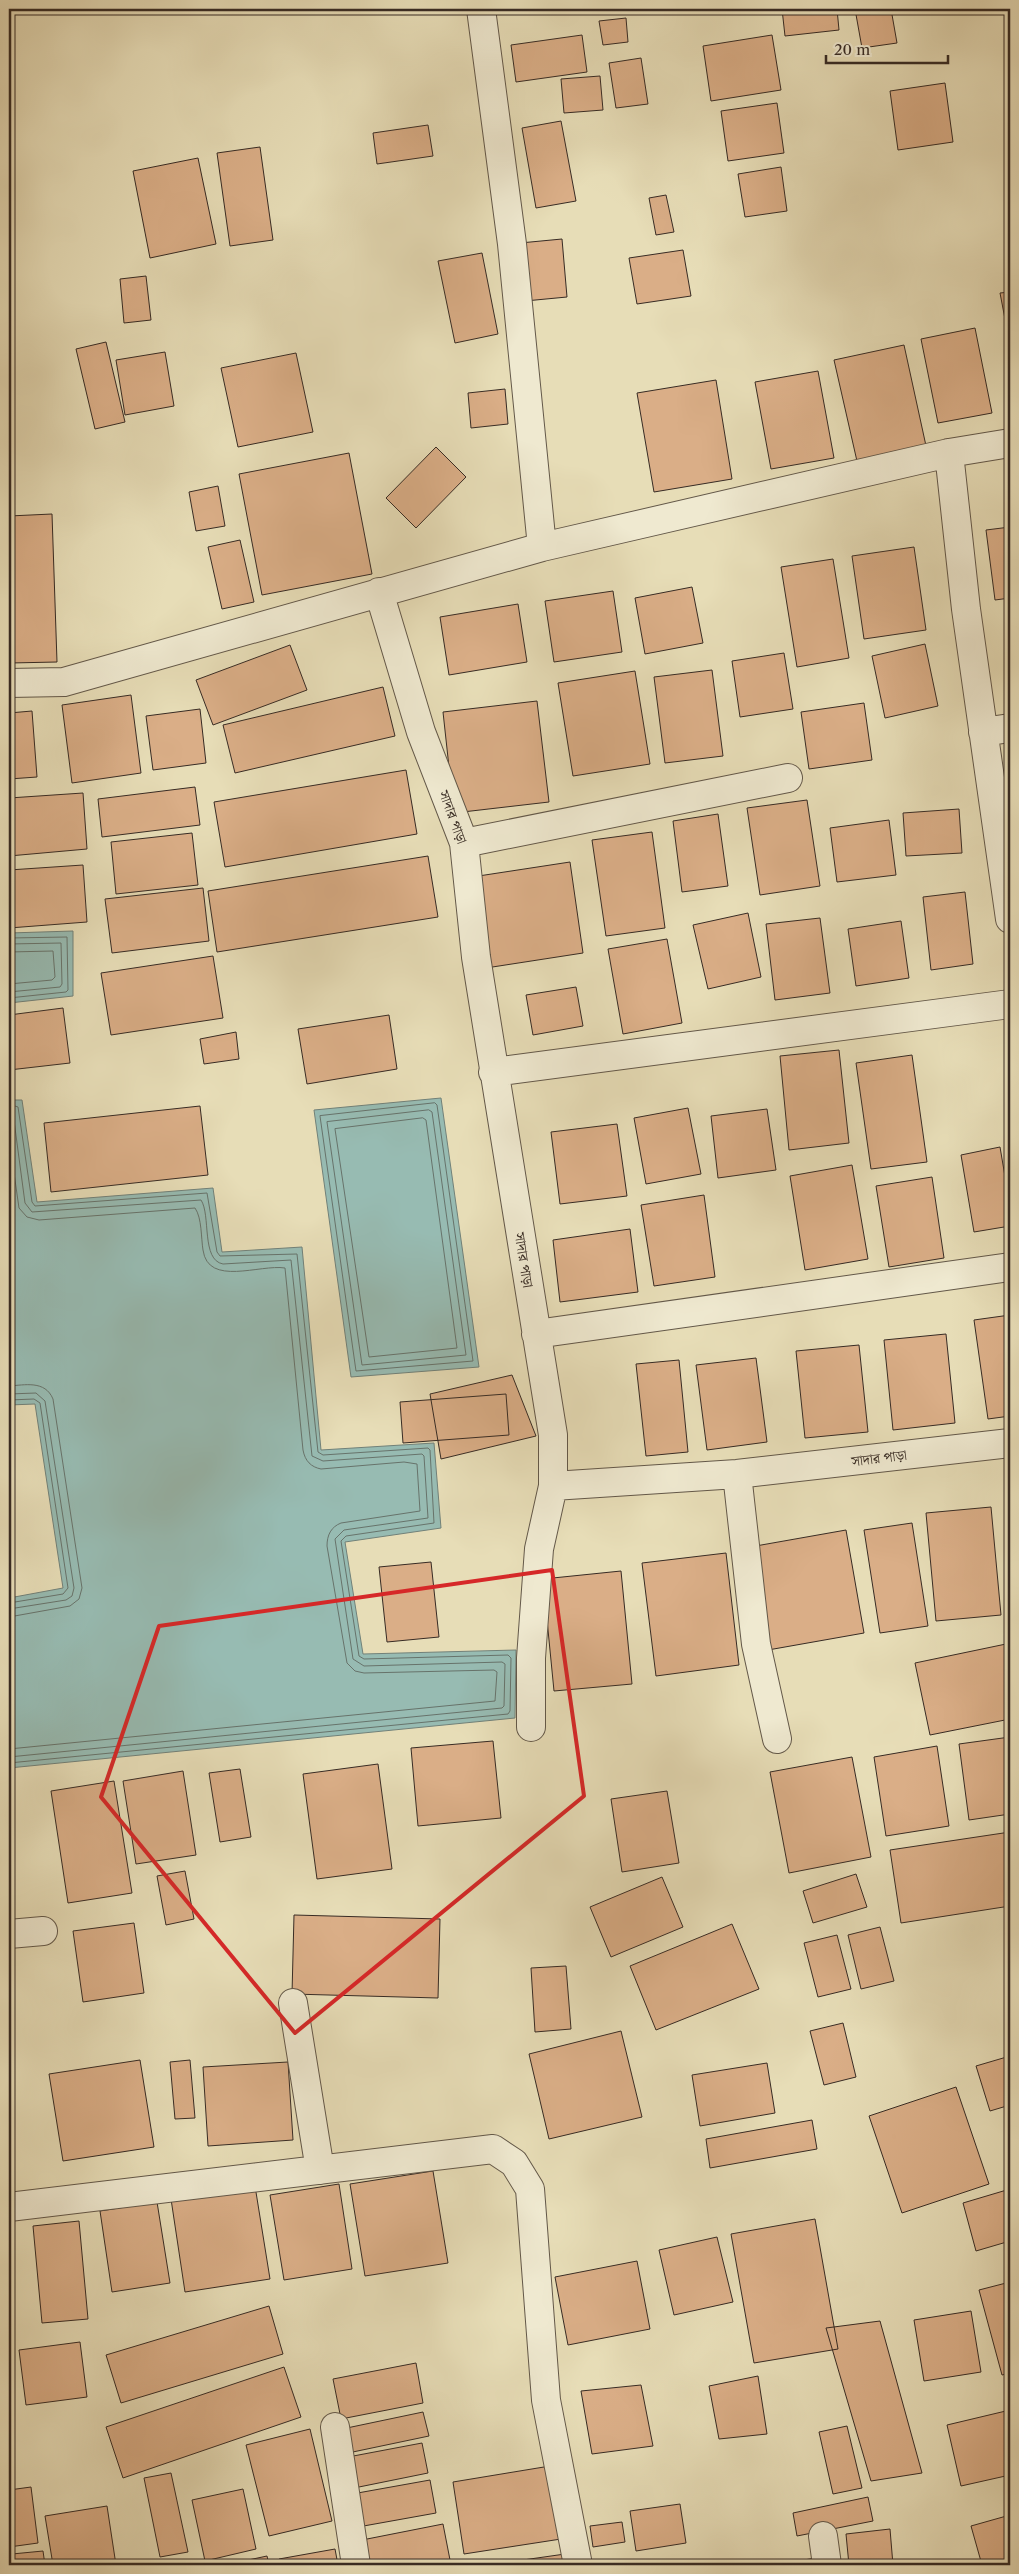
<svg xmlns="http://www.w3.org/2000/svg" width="1019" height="2574" font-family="'Libre Caslon Text','Noto Serif Bengali',serif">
	<rect width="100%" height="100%" fill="#e7ddb7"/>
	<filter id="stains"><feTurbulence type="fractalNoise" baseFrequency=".004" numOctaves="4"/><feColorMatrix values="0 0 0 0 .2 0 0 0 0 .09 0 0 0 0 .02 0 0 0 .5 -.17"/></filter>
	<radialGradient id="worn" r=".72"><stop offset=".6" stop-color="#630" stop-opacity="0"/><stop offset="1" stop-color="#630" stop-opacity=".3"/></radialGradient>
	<!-- water -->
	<path fill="#97bbb2" stroke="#718179" d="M73 931V996L9 1003V933Z
		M441 1098 479 1367 351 1377 314 1110Z
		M9 1100H22L37 1202 213 1188 222 1252 302 1247 321 1450 434 1443 441 1528 345 1542 363 1654 516 1650 515 1718 9 1768V1598L63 1588 35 1404 9 1405Z"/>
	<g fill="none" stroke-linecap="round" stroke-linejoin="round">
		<!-- shore -->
		<path stroke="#67736b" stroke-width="1" d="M9 938 67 937 68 990 66 992 9 998
			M9 944 61 943 62 984 60 987 9 992
			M9 952 53 951 55 977 52 980 9 984
			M435 1103 437 1105 473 1361 356 1371 320 1116Z
			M9 1104 18 1107 32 1202 35 1206 207 1193 217 1252 220 1256 297 1254 318 1452 323 1455 428 1448 430 1450 434 1523 346 1536 341 1541 359 1656 364 1659 508 1655 511 1658 510 1711 508 1714 9 1763
			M429 1110 432 1112 466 1355 362 1365 327 1122Z
			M9 1111 13 1113 25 1203 32 1212 201 1200C211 1215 201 1260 223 1264L291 1260 312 1456 323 1461 422 1454 424 1456 428 1518 344 1530 335 1539 353 1659 364 1666 502 1662 505 1664 504 1706 502 1708 9 1757
			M423 1118 426 1120 457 1348 369 1357 335 1129Z
			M9 1138 19 1208 27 1217 39 1220 195 1208C202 1218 201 1238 203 1250 208 1287 260 1264 285 1268L303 1450C305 1461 311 1467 321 1469L404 1462 417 1464 420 1511 341 1523C331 1527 327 1535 327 1546L347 1663 355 1671 364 1673 494 1670 497 1672 495 1701 9 1749
			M9 1386C25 1385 45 1380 53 1399L82 1588 79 1599 70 1606 9 1617
			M9 1394 36 1393 45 1401 74 1588 72 1596 66 1600 9 1609
			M9 1400 34 1399 40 1403 68 1588 63 1594 9 1603"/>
	</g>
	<!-- building -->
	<path fill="#daae87" stroke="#372b24" d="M782 9H837L839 30 785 36Z
		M855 9H891L897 43 862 48Z
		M626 18 628 42 603 45 599 21Z
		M582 35 587 72 516 82 511 45Z
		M772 35 781 90 711 101 703 46Z
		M641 58 648 104 616 108 609 63Z
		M600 76 603 110 564 113 561 79Z
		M945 83 953 142 898 150 890 91Z
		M777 103 784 153 728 161 721 111Z
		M561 121 576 201 536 208 522 128Z
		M428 125 433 156 377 164 373 133Z
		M260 147 273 240 230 246 217 153Z
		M198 158 216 244 150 258 133 171Z
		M781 167 787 211 745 217 738 174Z
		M666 195 674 232 656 235 649 198Z
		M562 239 567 297 525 301 520 243Z
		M683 250 691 296 637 304 629 258Z
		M482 253 498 334 455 343 438 261Z
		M146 276 151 320 124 323 120 279Z
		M1010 292V345L1000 293Z
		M975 328 992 413 938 423 921 339Z
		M106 342 125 422 95 429 76 349Z
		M904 345 928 455 859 470 834 360Z
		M165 352 174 406 125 415 116 360Z
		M296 353 313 432 238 447 221 368Z
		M818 371 834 458 771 469 755 382Z
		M716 380 732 479 654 492 637 393Z
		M505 389 508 424 471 428 468 393Z
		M436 447 466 477 416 528 386 498Z
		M349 453 372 574 262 595 239 474Z
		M218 486 225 526 196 531 189 492Z
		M52 514 57 662 10 663 9 516Z
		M1010 527V598L995 600 986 530Z
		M240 540 254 602 222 609 208 547Z
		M914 547 926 630 864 639 852 556Z
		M833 559 849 658 797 667 781 567Z
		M692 587 703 643 645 654 635 598Z
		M613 591 622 652 554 662 545 601Z
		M518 604 527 662 449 675 440 617Z
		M925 644 938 706 885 718 872 656Z
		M290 645 307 690 213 725 196 680Z
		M784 653 793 709 740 717 732 661Z
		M712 670 723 756 665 763 654 677Z
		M635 671 650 764 573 776 558 683Z
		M383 687 395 736 235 773 223 725Z
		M131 695 141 773 72 783 62 705Z
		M537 701 549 802 454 813 443 712Z
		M864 703 872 760 809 769 801 712Z
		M200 709 206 763 153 770 146 716Z
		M32 711 37 777 9 779V713Z
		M406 770 417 834 225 867 214 802Z
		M195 787 200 825 102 837 98 799Z
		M83 793 87 849 9 856V798Z
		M807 800 820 886 760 895 747 808Z
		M959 809 962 853 906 856 903 813Z
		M718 814 728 886 682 892 673 821Z
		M889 820 896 875 837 882 830 828Z
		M652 832 665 928 606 936 592 840Z
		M192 833 198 885 116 894 111 842Z
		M428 856 438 917 217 952 208 891Z
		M570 862 583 953 486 968 472 877Z
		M83 865 87 922 9 928V870Z
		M203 888 209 941 112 953 105 899Z
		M965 892 973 964 931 970 923 897Z
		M748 913 761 977 708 989 693 925Z
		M820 918 830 993 775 1000 766 924Z
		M901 921 909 978 856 986 848 929Z
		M667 939 682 1023 623 1034 608 949Z
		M213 956 223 1018 111 1035 101 973Z
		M576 987 583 1026 533 1035 526 995Z
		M63 1008 70 1063 9 1070V1015Z
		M389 1015 397 1069 307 1084 298 1029Z
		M236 1032 239 1059 204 1064 200 1039Z
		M839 1050 849 1143 789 1150 780 1056Z
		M912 1055 927 1162 871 1169 856 1063Z
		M200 1106 208 1175 51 1192 44 1123Z
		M688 1108 701 1174 646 1184 634 1118Z
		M767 1109 776 1170 718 1178 711 1116Z
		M617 1124 627 1196 560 1204 551 1132Z
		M1000 1147 1010 1206V1226L974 1232 961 1155Z
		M852 1165 868 1259 805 1270 790 1176Z
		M932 1177 944 1258 889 1267 876 1186Z
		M704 1195 715 1277 654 1286 641 1205Z
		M630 1229 638 1292 560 1302 553 1240Z
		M1010 1315V1416L988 1419 974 1320Z
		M946 1334 955 1423 893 1430 884 1340Z
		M859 1345 868 1432 805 1438 796 1351Z
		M756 1358 767 1442 707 1450 696 1365Z
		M679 1360 688 1452 646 1456 636 1364Z
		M512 1375 536 1436 441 1459 430 1394Z
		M506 1394 509 1435 403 1443 400 1402Z
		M991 1507 1001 1615 936 1621 926 1513Z
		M912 1523 928 1626 880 1633 864 1530Z
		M846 1530 864 1633 768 1650 750 1547Z
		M726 1553 739 1665 656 1676 642 1563Z
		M431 1562 439 1637 387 1642 379 1567Z
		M621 1571 632 1684 554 1691 543 1579Z
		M1006 1644 1010 1666V1719L930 1735 915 1663Z
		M1010 1737V1814L969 1820 959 1744Z
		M493 1741 501 1818 418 1826 411 1748Z
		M937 1746 949 1826 886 1836 874 1757Z
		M852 1757 871 1857 789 1873 770 1772Z
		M378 1764 392 1869 317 1879 303 1774Z
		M240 1769 251 1837 220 1842 209 1773Z
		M183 1771 196 1855 136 1864 123 1781Z
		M114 1781 132 1893 68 1903 51 1791Z
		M667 1791 679 1863 622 1872 611 1799Z
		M1010 1832V1906L901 1923 890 1850Z
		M185 1871 194 1919 166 1925 157 1876Z
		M856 1874 867 1907 813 1923 803 1891Z
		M662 1877 683 1927 611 1957 590 1907Z
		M294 1915 440 1919 438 1998 292 1994Z
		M134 1923 144 1993 83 2002 73 1931Z
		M732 1924 759 1989 656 2030 630 1966Z
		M880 1927 894 1981 861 1989 848 1935Z
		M837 1935 851 1989 818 1997 804 1943Z
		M566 1966 571 2029 535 2032 531 1968Z
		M843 2023 856 2077 824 2085 810 2031Z
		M621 2031 642 2117 549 2139 529 2054Z
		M1010 2056V2105L990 2111 976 2066Z
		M140 2060 154 2147 63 2161 49 2074Z
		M190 2060 195 2118 175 2119 170 2062Z
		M288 2062 293 2140 208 2146 203 2067Z
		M767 2063 775 2113 700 2126 692 2075Z
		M956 2087 989 2184 902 2213 869 2116Z
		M812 2120 817 2149 710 2168 706 2139Z
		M433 2171 448 2263 365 2276 350 2184Z
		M339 2184 352 2269 284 2280 270 2195Z
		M255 2186 270 2279 185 2292 171 2199Z
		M1010 2189V2241L976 2251 963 2203Z
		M157 2202 170 2283 112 2292 100 2211Z
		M815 2219 838 2349 754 2363 731 2234Z
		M79 2221 88 2319 42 2323 33 2226Z
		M717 2237 733 2302 674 2315 659 2250Z
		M637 2261 650 2329 568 2345 555 2277Z
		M1010 2282V2373L1002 2375 979 2290Z
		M269 2306 283 2354 121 2403 106 2355Z
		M971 2311 981 2372 924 2381 914 2320Z
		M880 2321 922 2473 871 2481 826 2328Z
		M80 2342 87 2397 26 2405 19 2350Z
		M416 2363 423 2403 341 2419 333 2379Z
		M284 2367 301 2417 123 2478 106 2427Z
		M758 2376 767 2434 719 2439 709 2386Z
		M641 2385 653 2446 592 2454 581 2391Z
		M1010 2410V2475L961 2486 947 2425Z
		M423 2412 429 2436 348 2453 342 2429Z
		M847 2426 862 2488 833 2494 819 2432Z
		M310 2429 332 2521 269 2536 246 2445Z
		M422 2443 428 2473 354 2488 348 2457Z
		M550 2466 561 2539 464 2554 453 2482Z
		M171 2473 188 2552 160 2557 144 2478Z
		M430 2480 436 2513 358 2527 352 2494Z
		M31 2487 38 2543 9 2547V2490Z
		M243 2489 256 2549 205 2561 192 2500Z
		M868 2497 873 2521 797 2536 793 2513Z
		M680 2504 686 2543 636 2551 630 2511Z
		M107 2506 116 2565H53L45 2516Z
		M1010 2515V2565H982L971 2526Z
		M622 2522 625 2542 593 2547 590 2526Z
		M443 2524 451 2565H366L362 2540Z
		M890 2529 893 2565H849L846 2534Z
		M335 2549 338 2565H280L279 2559Z
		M43 2551 45 2565H13L12 2554Z
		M572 2553 573 2565H488Z
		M267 2556 269 2565H225Z
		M816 2558 817 2565H773Z"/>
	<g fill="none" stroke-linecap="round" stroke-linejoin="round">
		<!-- street casing -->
		<g stroke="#635849" stroke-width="30">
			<path id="street" d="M481 9 512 244 542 547
				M949 453 966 609 1010 919
				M379 592 421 732 464 843 476 957 553 1435V1486L737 1474 1010 1443
				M9 683 64 682 542 547 949 453 1010 443
				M983 732 1010 728
				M464 843 788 778
				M493 1072 1010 1004
				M536 1334 1010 1267
				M737 1474 756 1644 777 1739
				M531 1727V1658L539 1549 553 1486
				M9 1934 43 1931
				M293 2003 320 2170
				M9 2207 493 2149 514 2163 530 2189 546 2400 578 2565
				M335 2427 356 2565
				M823 2536 827 2565"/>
		</g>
		<!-- street -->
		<use href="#street" stroke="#efe9d0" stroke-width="28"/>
	</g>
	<!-- marked area -->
	<path fill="none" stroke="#d62828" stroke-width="4" stroke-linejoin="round" d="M552 1570 584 1796 295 2033 101 1797 159 1626Z"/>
	<g text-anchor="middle" stroke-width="4" stroke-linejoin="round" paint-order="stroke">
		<!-- street labels -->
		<g font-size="14" fill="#372b24" stroke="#efe9d0">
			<text transform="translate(453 817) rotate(70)" y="5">সাদার পাড়া</text>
			<text transform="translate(524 1260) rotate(81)" y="5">সাদার পাড়া</text>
			<text transform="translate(879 1458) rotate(-7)" y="5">সাদার পাড়া</text>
		</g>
	</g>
	<!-- margin -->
	<rect width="1019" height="2574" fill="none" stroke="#e7ddb7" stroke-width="30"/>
	<rect x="10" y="10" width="999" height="2554" fill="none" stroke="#372b24" stroke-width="2.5"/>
	<rect x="15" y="15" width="989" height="2544" fill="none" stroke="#372b24"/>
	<!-- scale -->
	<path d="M826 55v8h122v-8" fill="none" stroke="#372b24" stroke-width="2.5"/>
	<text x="834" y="55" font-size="15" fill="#372b24" stroke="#efe9d0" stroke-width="4" paint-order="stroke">20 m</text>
	<rect width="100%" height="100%" filter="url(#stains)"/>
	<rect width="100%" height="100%" fill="url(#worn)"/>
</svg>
